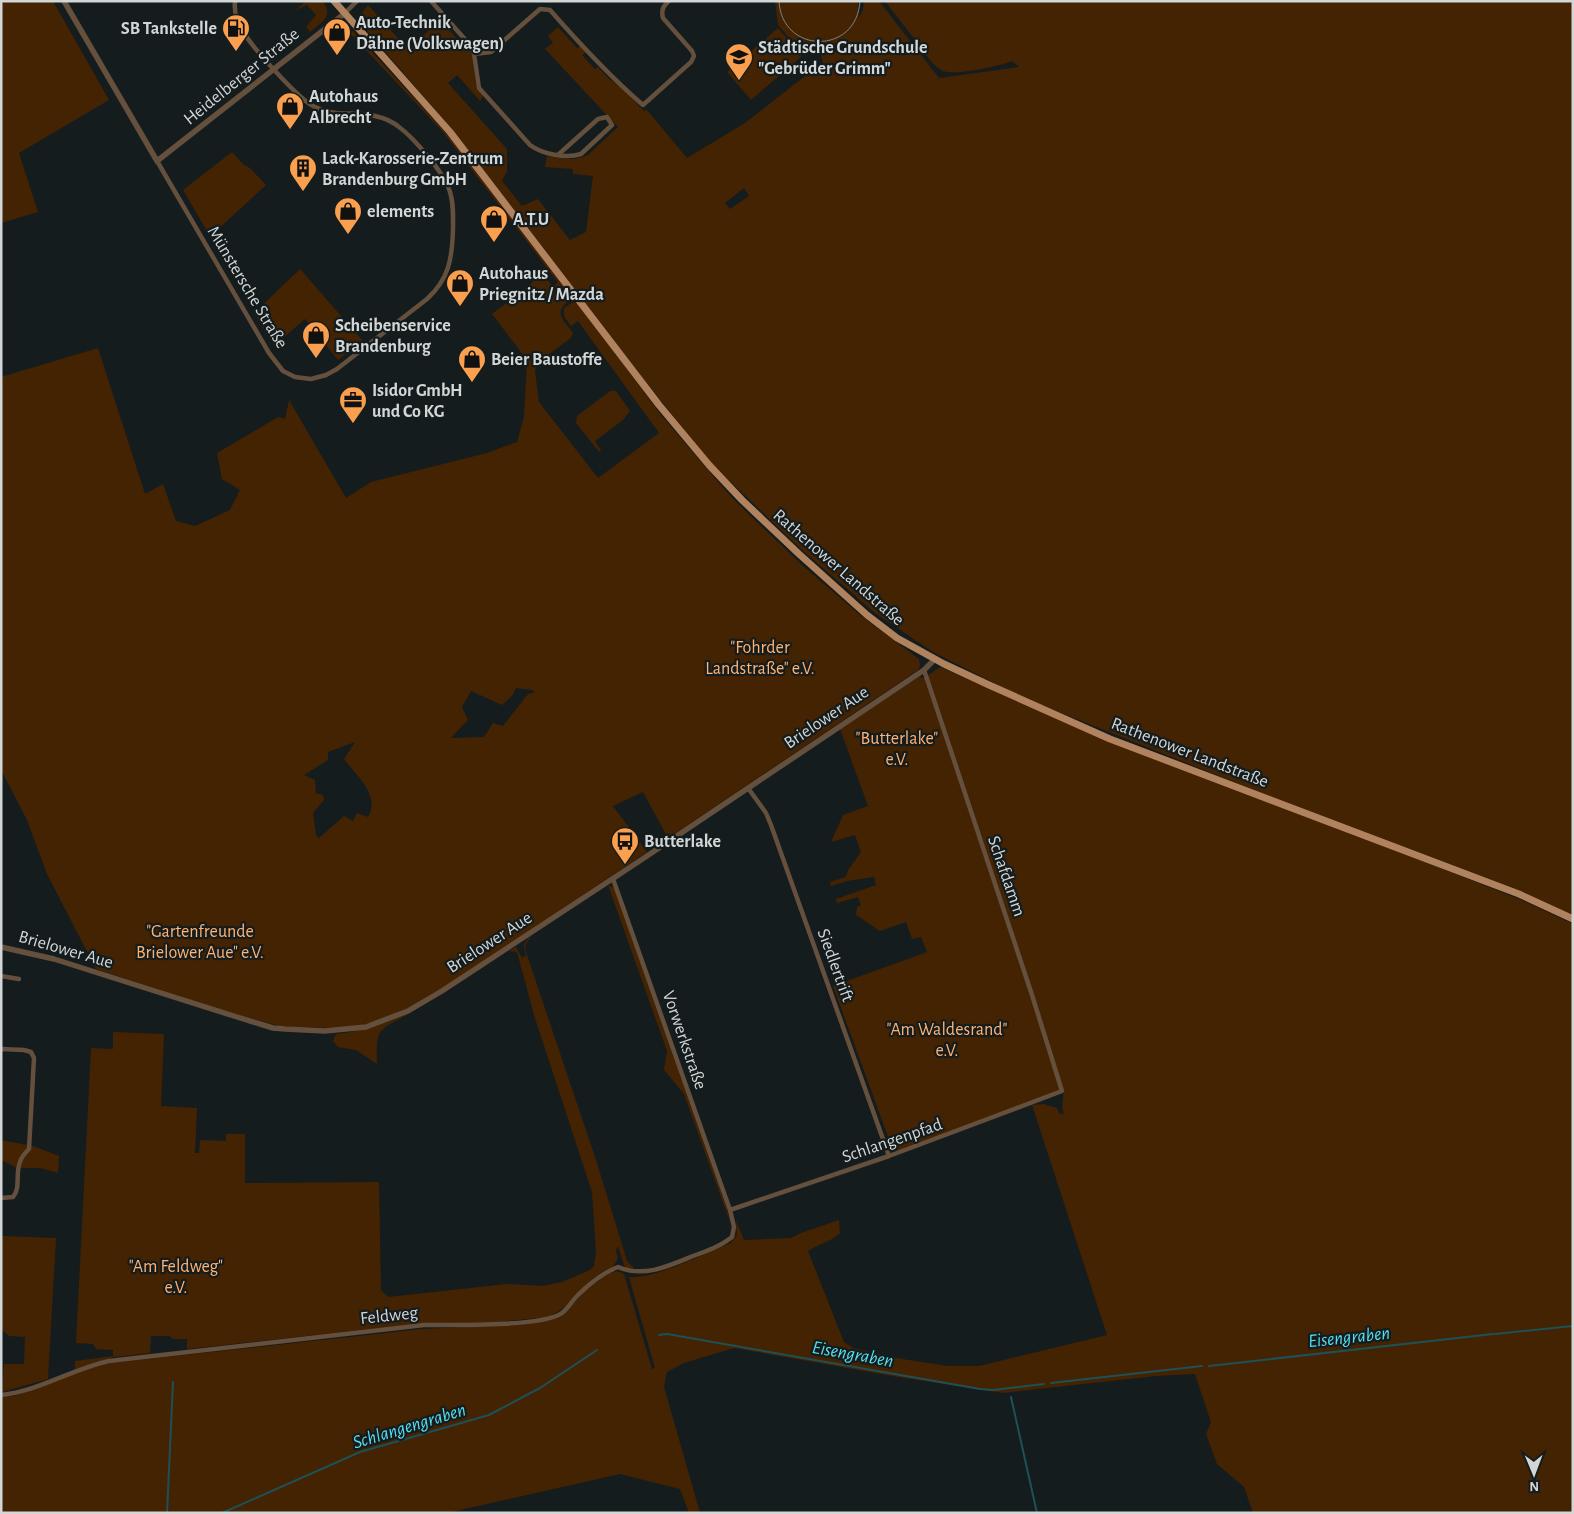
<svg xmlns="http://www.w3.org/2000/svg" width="1574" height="1514" font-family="'Alegreya Sans',sans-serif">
	<rect width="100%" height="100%" fill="#151c1d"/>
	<!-- green -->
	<path fill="#442302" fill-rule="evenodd" d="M1 1H53L109 100 19 153 38 212 1 223Z
		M306 1H325L324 3C333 17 320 24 310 32L306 27 316 15 307 5 296 10Z
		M775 1H858L859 18 863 10 864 1H879L939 78 1019 67 1012 61C1000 66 952 77 941 70 933 65 926 55 921 47 909 32 897 17 885 1H1573V916L1522 891 1277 799 1024 698 933 652 875 613 802 550 711 463 650 387 450 127 362 25 365 21 361 14 368 5 406 47 413 45 440 20 457 39 461 38 471 50 476 86 483 96 480 101 457 75 448 83 507 149V171L502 181 522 206 538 199 570 240 586 232 593 176 573 174V169L545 167 547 156C561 158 574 162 588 155L618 127 545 49 553 43 548 36 558 27 577 48 581 46 586 52 582 55 595 69 598 67 608 78 621 87 644 111 647 110 687 158 745 123 823 62 820 53 803 54 778 25ZM744 188 749 196 730 209 725 203Z
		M778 28 802 56 751 100 727 72Z
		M353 31 454 142 573 297C554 312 559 315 573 333L571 338 537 363 535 371 539 402 598 478 659 433 578 321 571 326 564 316V308L573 302 578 303 661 415 732 498 802 565 860 615 919 659 920 666 918 670 668 838 643 792 613 806 647 852 441 989 408 1009 371 1023 351 1027 326 1028 280 1026 235 1014 96 969 47 874 27 820 1 770V377L98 348 145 494 163 484 176 521 195 526 230 510 240 490 222 479 217 453 278 417 285 419 289 400 346 498 371 482 487 453 517 442 524 417 527 360 492 314 531 284 540 271 553 287 558 282 443 132 349 32ZM516 688 532 690 535 692 528 694 503 726 493 723 484 737 451 738 468 720 462 707 471 691 502 705 512 696ZM355 742 344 759C356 775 381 796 368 817L357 813 353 821 344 816 319 838 316 835 313 813 324 800 323 795 316 793 315 780 304 775 328 760V752Z
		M232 152 244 165 250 168 266 185 214 233 223 243 217 248 183 190Z
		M300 269 363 341 338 360 305 319 274 346 254 313Z
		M610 391H616L630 411 623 420 595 441 601 450 599 452 576 423 577 416Z
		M940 667 1024 704 1519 899 1573 924V1513H1253L1244 1487 1217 1464 1206 1434 1211 1422 1195 1374 1156 1376 1003 1393 892 1376 734 1348 684 1363 667 1372 664 1387 700 1513H689L680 1489 620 1474 447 1513H1V1397L14 1396 102 1364 422 1329 517 1325 548 1321 562 1316 586 1290 606 1275 617 1271 624 1274 652 1369 655 1368 629 1277C657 1279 704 1253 731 1243L737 1235 736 1221 744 1240 791 1238 801 1233 839 1220 840 1233C831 1242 818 1244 808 1251L844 1342 853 1348 902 1359 948 1366H979L1107 1335 1032 1105 1044 1104 1057 1108 1059 1113 1064 1114 1062 1108 1064 1090 899 1151 893 1150 833 986 927 952 921 937 912 939 906 922 880 931 856 915 857 907 861 905 858 897 837 903 836 899 876 885 874 877 847 881 831 886 830 882 846 877 848 870 861 852 855 835 831 842 843 815 868 806 840 729 919 677 924 678Z
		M608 885 614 888 726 1206 730 1222 684 1094 664 1070 667 1051Z
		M532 935 526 944 525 949 596 1160 627 1261 634 1268H625L618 1246 616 1251 618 1258 613 1267 602 1272 592 1279 561 1310 549 1317 474 1324 424 1323 187 1349V1339H173L169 1336H151L150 1353 113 1357 75 1369V1361L113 1356V1350L96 1349 93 1344 76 1343 91 1048 113 1049V1032L164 1034 161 1106 197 1108 195 1153H199L200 1140 226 1141V1134H245V1183L379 1182 381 1290 388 1297 507 1284 543 1286 562 1282 590 1270 594 1266 596 1252 592 1192 534 1015 517 952 509 951 516 947 522 958 526 956C523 945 523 943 532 935Z
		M409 1014C377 1031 376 1028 377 1064L356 1050 338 1047 333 1041 336 1034C361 1032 385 1023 409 1014Z
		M1 1140 33 1146 59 1156 58 1173 40 1168H17L1 1160Z
		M1 1236 56 1238 48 1379 2 1392 4 1364H24L25 1337 9 1336 1 1329Z"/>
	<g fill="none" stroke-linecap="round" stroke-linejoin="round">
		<!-- stream -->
		<path stroke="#1e5057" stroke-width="2" d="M1495 1334 1573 1326
			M659 1335 667 1334 980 1389 993 1390 1044 1384
			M1209 1366 1493 1334
			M1051 1383 1202 1366
			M1011 1397 1037 1513
			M167 1513 173 1382
			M222 1513 360 1452 489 1415 540 1388 597 1350"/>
		<!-- minor -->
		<path stroke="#654f3d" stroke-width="4.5" d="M431 1 470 45 474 54 479 88 530 145C542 154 566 159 581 154L612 125 607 117 598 119 559 154
			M344 14 357 1
			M474 54 491 52 540 9 550 10C579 43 609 76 643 105L691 62 694 56 692 51 663 18C661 10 663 6 669 1
			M157 161 269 353 283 371 295 377 311 379 326 375 337 369 427 299C449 279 452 259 453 230 453 217 454 202 449 189 443 172 414 138 399 127 392 121 384 118 375 116 355 111 335 117 315 107 299 100 252 47 242 30 237 22 234 11 235 1
			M748 788 766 813 771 825 889 1156
			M1 976 19 979
			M1 1049 24 1050 31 1052 34 1058 29 1149C25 1153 21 1157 20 1162 15 1174 21 1188 13 1197L1 1198
			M730 1210 889 1156 1062 1091 1032 995 924 670
			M1 1395C39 1391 72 1369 109 1361L424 1325C451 1325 543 1327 562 1313 568 1308 572 1301 577 1296 589 1284 602 1273 618 1267 644 1278 669 1266 693 1256 707 1251 721 1246 732 1237L734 1227 730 1210 613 879"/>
		<!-- tertiary -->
		<path stroke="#654f3d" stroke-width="5.5" d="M64 1 157 161 344 14
			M1 947 54 959 234 1016 273 1028 285 1029 325 1031 366 1027 408 1011 442 991 638 862 924 670 935 659"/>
		<!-- primary -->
		<path stroke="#b0825d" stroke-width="7" d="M334 1 450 132 659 405 709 465 742 500 799 554 867 615 897 638 944 664 989 685 1110 739 1519 894 1573 919"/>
		<!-- tram -->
		<path stroke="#7d8283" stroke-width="1" d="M779 1C781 54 857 56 860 1"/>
	</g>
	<!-- icons -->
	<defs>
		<g id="fuel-pin" transform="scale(1.4375)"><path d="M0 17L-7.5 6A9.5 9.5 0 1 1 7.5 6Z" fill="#fa9f4e" stroke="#151c1d"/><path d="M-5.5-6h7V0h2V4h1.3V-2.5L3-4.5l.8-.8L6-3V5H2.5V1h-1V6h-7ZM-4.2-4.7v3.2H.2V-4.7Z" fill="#111"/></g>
		<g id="shop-pin" transform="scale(1.4375)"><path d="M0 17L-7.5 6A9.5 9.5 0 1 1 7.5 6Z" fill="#fa9f4e" stroke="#151c1d"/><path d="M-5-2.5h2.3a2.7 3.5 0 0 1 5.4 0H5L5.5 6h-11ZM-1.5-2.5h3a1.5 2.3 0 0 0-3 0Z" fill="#111"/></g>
		<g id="school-pin" transform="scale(1.4375)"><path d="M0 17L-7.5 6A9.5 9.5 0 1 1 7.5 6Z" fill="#fa9f4e" stroke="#151c1d"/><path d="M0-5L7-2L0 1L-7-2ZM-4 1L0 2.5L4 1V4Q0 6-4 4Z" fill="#111"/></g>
		<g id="building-pin" transform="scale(1.4375)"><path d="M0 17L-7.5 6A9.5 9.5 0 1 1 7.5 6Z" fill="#fa9f4e" stroke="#151c1d"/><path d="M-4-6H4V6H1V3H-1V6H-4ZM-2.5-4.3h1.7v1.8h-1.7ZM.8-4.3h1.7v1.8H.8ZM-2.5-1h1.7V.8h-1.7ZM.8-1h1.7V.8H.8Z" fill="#111"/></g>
		<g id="office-pin" transform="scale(1.4375)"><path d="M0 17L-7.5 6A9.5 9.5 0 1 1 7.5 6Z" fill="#fa9f4e" stroke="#151c1d"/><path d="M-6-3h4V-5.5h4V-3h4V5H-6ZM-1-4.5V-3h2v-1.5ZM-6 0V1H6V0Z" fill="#111"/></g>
		<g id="bus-pin" transform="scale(1.4375)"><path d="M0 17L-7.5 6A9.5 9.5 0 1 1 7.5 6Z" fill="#fa9f4e" stroke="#151c1d"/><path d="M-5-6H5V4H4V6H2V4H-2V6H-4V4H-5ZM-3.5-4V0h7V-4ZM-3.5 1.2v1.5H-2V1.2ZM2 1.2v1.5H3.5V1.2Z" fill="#111"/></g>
	</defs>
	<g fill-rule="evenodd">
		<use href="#fuel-pin" x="236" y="28"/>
		<use href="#shop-pin" x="337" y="32"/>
		<use href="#school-pin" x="739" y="57"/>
		<use href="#shop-pin" x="290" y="106"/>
		<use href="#building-pin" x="303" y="168"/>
		<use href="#shop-pin" x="348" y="211"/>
		<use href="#shop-pin" x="494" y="219"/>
		<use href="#shop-pin" x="460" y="283"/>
		<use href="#shop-pin" x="316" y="335"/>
		<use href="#shop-pin" x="472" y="359"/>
		<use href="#office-pin" x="353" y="400"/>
		<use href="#bus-pin" x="625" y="841"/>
	</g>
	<g text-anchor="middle" stroke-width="4.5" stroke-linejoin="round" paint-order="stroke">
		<!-- poi labels -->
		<g font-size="18" font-weight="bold" fill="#d2d6d7" stroke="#151c1d" text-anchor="start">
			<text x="356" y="28">Auto-Technik<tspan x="356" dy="21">Dähne (Volkswagen)</tspan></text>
			<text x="217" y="34" text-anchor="end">SB Tankstelle</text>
			<text x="758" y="53">Städtische Grundschule<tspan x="758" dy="21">"Gebrüder Grimm"</tspan></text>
			<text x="309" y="102">Autohaus<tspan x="309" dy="21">Albrecht</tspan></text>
			<text x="322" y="164">Lack-Karosserie-Zentrum<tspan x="322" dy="21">Brandenburg GmbH</tspan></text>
			<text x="367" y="217">elements</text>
			<text x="513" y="225">A.T.U</text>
			<text x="479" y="279">Autohaus<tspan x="479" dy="21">Priegnitz / Mazda</tspan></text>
			<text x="335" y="331">Scheibenservice<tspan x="335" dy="21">Brandenburg</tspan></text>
			<text x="491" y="365">Beier Baustoffe</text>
			<text x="372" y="396">Isidor GmbH<tspan x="372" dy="21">und Co KG</tspan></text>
			<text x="644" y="847">Butterlake</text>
		</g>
		<!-- street labels -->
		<g font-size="18" fill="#d2d6d7" stroke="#151c1d">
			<text transform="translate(241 76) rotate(-39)" y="6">Heidelberger Straße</text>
			<text transform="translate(248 287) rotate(59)" y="6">Münstersche Straße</text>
			<text transform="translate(839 567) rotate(41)" y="6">Rathenower Landstraße</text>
			<text transform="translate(826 717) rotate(-34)" y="6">Brielower Aue</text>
			<text transform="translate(1190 752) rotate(21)" y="6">Rathenower Landstraße</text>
			<text transform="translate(1007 876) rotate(71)" y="6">Schafdamm</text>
			<text transform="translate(489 942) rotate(-33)" y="6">Brielower Aue</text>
			<text transform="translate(66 949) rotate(16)" y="6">Brielower Aue</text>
			<text transform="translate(836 965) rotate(70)" y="6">Siedlertrift</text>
			<text transform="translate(685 1040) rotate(71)" y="6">Vorwerkstraße</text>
			<text transform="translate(892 1140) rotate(-19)" y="6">Schlangenpfad</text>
			<text transform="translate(389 1315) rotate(-6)" y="6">Feldweg</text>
		</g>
		<!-- park labels -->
		<g font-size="18" fill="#ffb272" stroke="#151c1d">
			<text x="760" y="653">"Fohrder<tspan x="760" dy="21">Landstraße" e.V.</tspan></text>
			<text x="897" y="744">"Butterlake"<tspan x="897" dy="21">e.V.</tspan></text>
			<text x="200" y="937">"Gartenfreunde<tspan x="200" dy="21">Brielower Aue" e.V.</tspan></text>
			<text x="947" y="1035">"Am Waldesrand"<tspan x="947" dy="21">e.V.</tspan></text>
			<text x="176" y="1272">"Am Feldweg"<tspan x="176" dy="21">e.V.</tspan></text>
		</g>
		<!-- water labels -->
		<g font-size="19" font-style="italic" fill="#54dff2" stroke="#151c1d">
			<text transform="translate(1349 1336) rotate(-6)" y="7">Eisengraben</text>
			<text transform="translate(853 1353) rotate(10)" y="7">Eisengraben</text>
			<text transform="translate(409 1425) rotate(-17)" y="7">Schlangengraben</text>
		</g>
	</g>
	<!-- border -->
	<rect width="1574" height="1514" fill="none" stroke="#d2d6d7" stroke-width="5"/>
	<!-- north arrow -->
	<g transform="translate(1534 1474) rotate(179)" stroke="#151c1d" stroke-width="4" paint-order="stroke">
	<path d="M0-4L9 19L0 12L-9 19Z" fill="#d2d6d7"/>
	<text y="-8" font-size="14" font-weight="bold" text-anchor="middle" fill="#d2d6d7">N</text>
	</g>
</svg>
